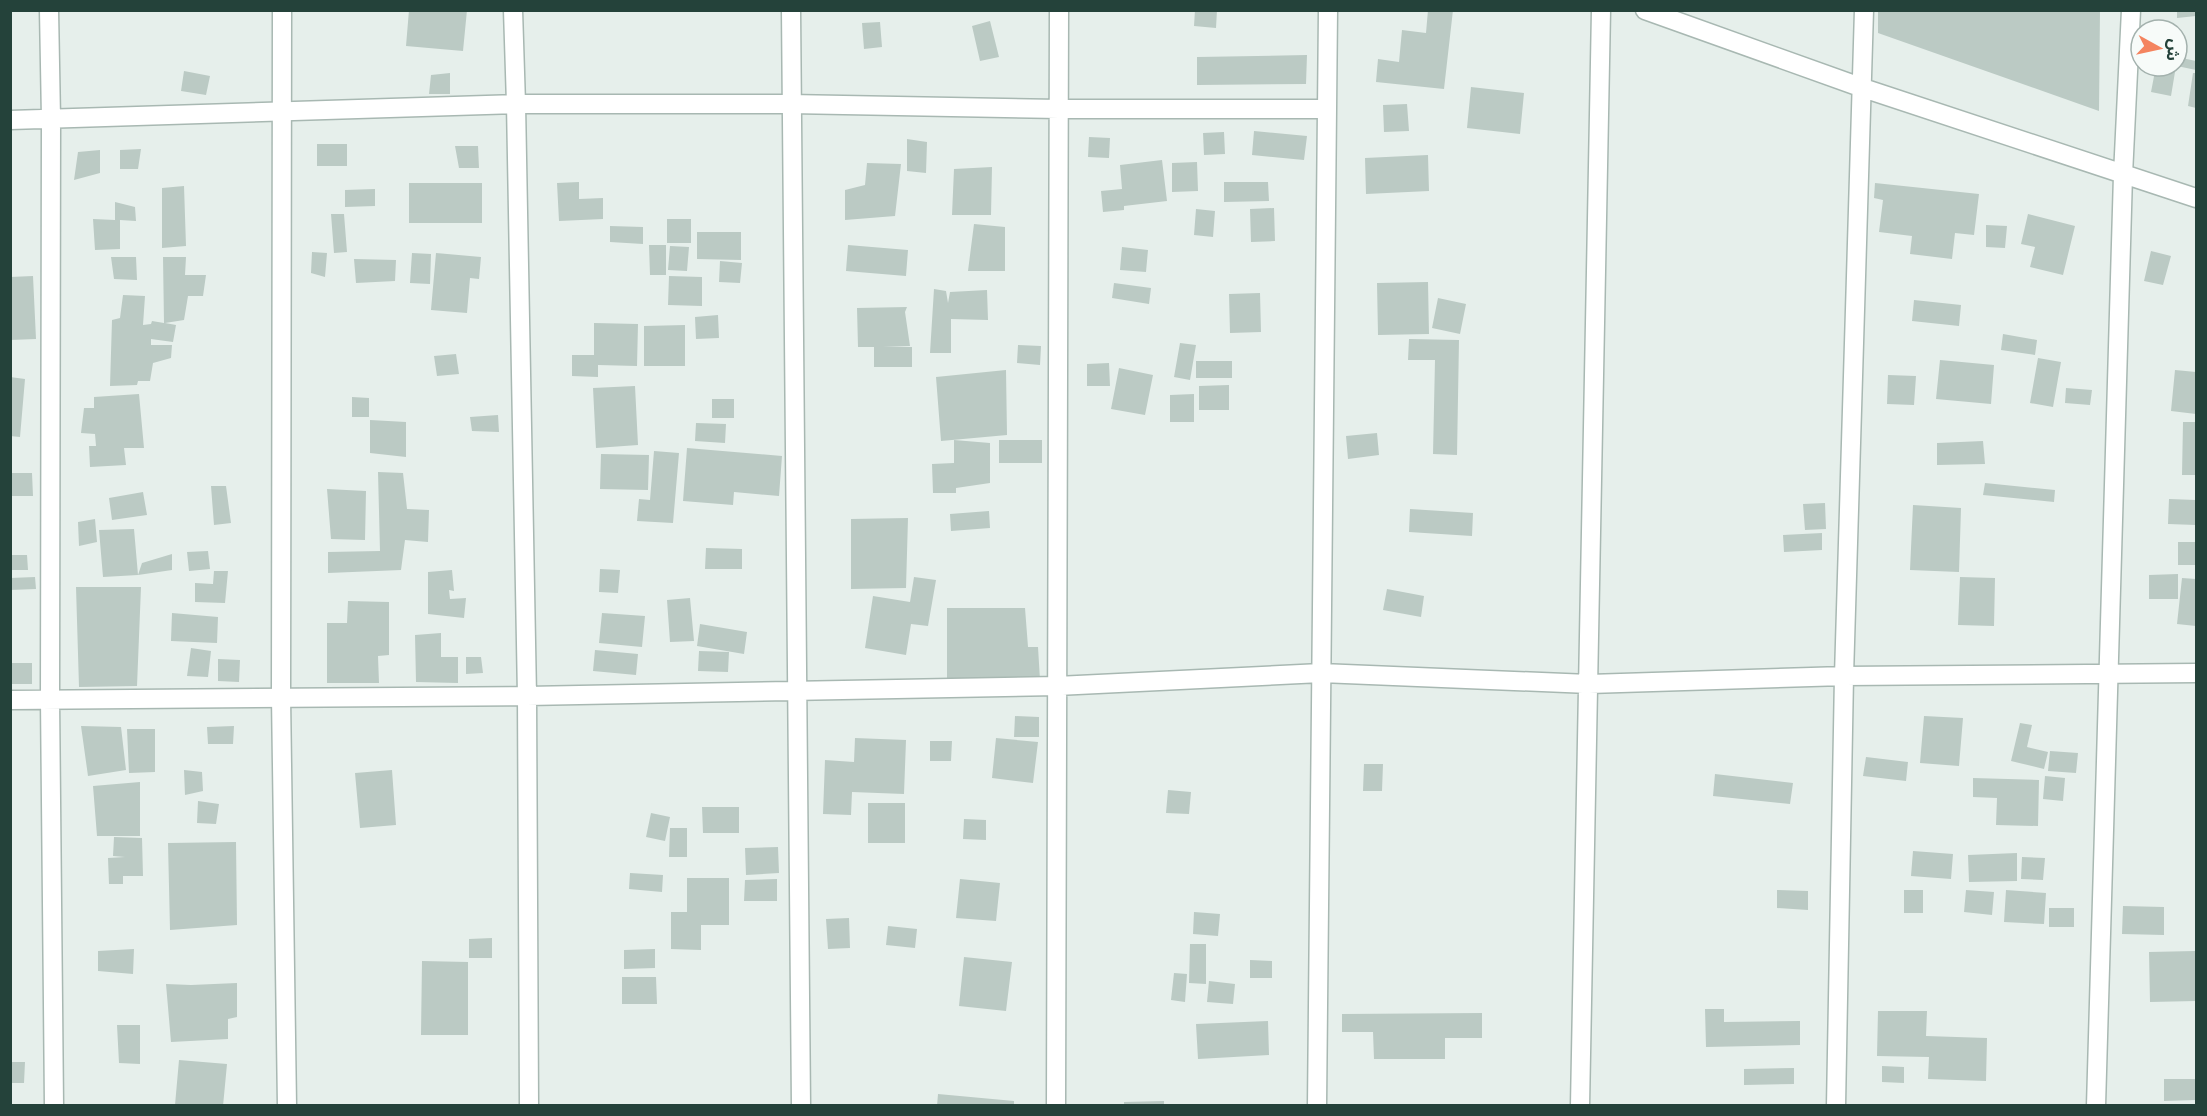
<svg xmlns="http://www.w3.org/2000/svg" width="2207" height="1116" font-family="Manrope,'Noto Sans Arabic',sans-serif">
	<rect width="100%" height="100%" fill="#e6efeb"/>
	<!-- building -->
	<path fill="#bbcac4" d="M409 10H467L463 51 406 46Z
		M1195 10H1217L1216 28 1194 26Z
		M1428 10H1453L1444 89 1376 82 1378 59 1399 62 1402 30 1426 33Z
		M1878 10H2100L2099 111 1878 33Z
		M2177 10H2196V16L2177 18Z
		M990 21 999 57 980 61 972 26Z
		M880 22 882 47 864 49 862 23Z
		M1307 55 1306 84 1197 85V57Z
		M2177 57 2196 61V70L2177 66Z
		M2156 66H2176L2171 96 2151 92Z
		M184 71 210 76 206 95 181 91Z
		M450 73V94H429L431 75Z
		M2193 73H2196V108L2188 106Z
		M1471 87 1524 93 1520 134 1467 128Z
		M1407 104 1409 131 1384 132 1383 105Z
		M1254 131 1307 136 1304 160 1252 155Z
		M1224 132 1225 154 1204 155 1203 133Z
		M1089 137 1110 138 1109 158 1088 157Z
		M907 139 927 142 926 173 907 171Z
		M317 144H347V166H317Z
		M455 146H478L479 168H459Z
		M141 149 138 169H120V150Z
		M100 150V173L74 180 78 152Z
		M1428 155 1429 191 1366 194 1365 158Z
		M1162 160 1167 201 1124 206V210L1103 212 1101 191 1122 189 1120 165Z
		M1197 162 1198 191 1172 192V163Z
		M867 163 901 164 895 216 845 220V190L865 185Z
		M992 167 991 215H952L954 169Z
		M579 182V199L603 198V219L559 221 557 183Z
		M1224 182H1268L1269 201 1224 202Z
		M409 183H482V223H409Z
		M1875 183 1979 194 1974 235 1955 233 1952 259 1910 254 1912 236 1879 232 1883 200 1874 198Z
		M184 186 186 246 162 248V188Z
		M375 189V206L345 207V190Z
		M115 202 135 207 136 221 120 220V249L95 250 93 219 115 220Z
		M1274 208 1275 241 1251 242 1250 209Z
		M1196 209 1215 211 1213 237 1194 235Z
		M331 214H344L347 252 334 253Z
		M2028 214 2075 226 2063 275 2030 267 2035 247 2021 244Z
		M667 219H691V243H667Z
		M974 224 1005 227V271H968Z
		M1986 225 2007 226 2005 248 1986 247Z
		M610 226 643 227V244L610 242Z
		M697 232H741V260L697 259Z
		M649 245H666V275H650Z
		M848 245 908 250 906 276 846 271Z
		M670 246 689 247 687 271 668 270Z
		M1122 247 1148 250 1146 272 1120 270Z
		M2151 251 2171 256 2163 285 2144 281Z
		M312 252 327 253 325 277 311 273Z
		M412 253 431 254 430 284 410 283Z
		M436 253 481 257 479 279 470 278 467 313 431 310Z
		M111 257H136L137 280 114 279Z
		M163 257H186L185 275H206L203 296H188L184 320 165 323 176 325 173 342 151 339V345H172L171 358 153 363 150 381H138L137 385 110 386 112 320 120 318 123 295 145 296 143 325 151 324 152 321 164 323Z
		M354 259 396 260 395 281 356 283Z
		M720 261 742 263 740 283 719 282Z
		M33 276 36 339 10 340V277Z
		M669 276 702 277V306L668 305Z
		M1428 282 1429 334 1378 335 1377 283Z
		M1114 283 1151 288 1149 304 1112 298Z
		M934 289 946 291 948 303 950 292 987 290 988 320 951 319V353H930Z
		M1260 293 1261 332 1230 333 1229 294Z
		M1438 298 1466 304 1460 334 1432 328Z
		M1914 300 1961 305 1959 326 1912 321Z
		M907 307 905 312 910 346 883 347H912V367H874V347H858L857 308Z
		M718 315 719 338 696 339 695 317Z
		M594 323 638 324 637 366 598 365V377L572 376V355H594Z
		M685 325V366H644V326Z
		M2003 334 2037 340 2035 355 2001 350Z
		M1409 339 1459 340 1457 455 1433 454 1435 360H1408Z
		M1180 343 1196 345 1190 380 1174 377Z
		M1018 345 1041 346 1040 365 1017 363Z
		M456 354 459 374 437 376 434 356Z
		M2038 358 2061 362 2053 407 2030 403Z
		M1940 360 1994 365 1991 404 1936 399Z
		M1196 361H1232V378H1196Z
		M1109 363 1110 386H1087V364Z
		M1119 368 1153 375 1145 415 1111 409Z
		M1006 370 1007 435 941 441 936 377Z
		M2175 370 2196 372V414L2171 411Z
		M1888 375 1916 376 1914 405 1887 404Z
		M10 377 25 379 20 437 10 436Z
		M1229 385V410H1199V386Z
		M635 386 638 445 596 448 593 388Z
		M2066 388 2092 390 2090 405 2065 403Z
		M139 394 144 448H124L126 465 90 467 89 446H96L95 434 81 433 84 408H94V397Z
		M1194 394V422H1170V395Z
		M352 397 369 398V417H352Z
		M712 399H734V418H712Z
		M498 415 499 432 472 431 470 417Z
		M370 420 406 422V457L370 453Z
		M2183 422H2196V475H2182Z
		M696 423 726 424 725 443 695 441Z
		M1377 433 1379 455 1348 459 1346 436Z
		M954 440 990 443V483L956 488V493H933L932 464 954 463Z
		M999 440H1042V463H999Z
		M1983 441 1985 464 1937 465V443Z
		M687 448 782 456 779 496 734 492 733 505 683 501Z
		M654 451 679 453 673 523 637 521 639 499 650 500Z
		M601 454 649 455 648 490 600 489Z
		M378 472 403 473 407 509 429 510 428 542 405 540 401 570 328 573V552L380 551Z
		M10 473H32L33 496H10Z
		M1985 483 2055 490 2054 502 1983 495Z
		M211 486H226L231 523 214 525Z
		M327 489 366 491 365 540 331 539Z
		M143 492 147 515 112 520 109 498Z
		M2169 499 2196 500V525L2168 524Z
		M1825 503 1826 529 1805 530 1803 504Z
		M1913 505 1961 508 1959 572 1910 570Z
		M1410 509 1473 513 1472 536 1409 532Z
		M989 511 990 528 951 531 950 514Z
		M908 518 906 588 851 589V519Z
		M95 519 97 542 79 546 78 522Z
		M134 529 138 575 142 563 172 554V570L138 575 103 577 99 530Z
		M1822 533V550L1784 552 1783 535Z
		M2178 542H2196V565H2178Z
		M706 548 742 549V569H705Z
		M208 551 210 569 189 571 187 552Z
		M10 555H27L28 570H10Z
		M600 569 620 570 618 593 599 592Z
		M452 570 454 591 449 590 450 599 466 598 464 618 428 614V572Z
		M214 571H228L225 603 195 602V583L213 584Z
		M2178 574V599H2149V575Z
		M35 577 36 589 10 590V578Z
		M914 577 936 580 928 626 911 624 906 655 865 648 873 596 910 602Z
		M1960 577 1995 578 1994 626 1958 625Z
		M2182 578 2196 579V626L2177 624Z
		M76 587H141L137 686 79 687Z
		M1387 589 1424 596 1421 617 1383 610Z
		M690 598 694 641 670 642 667 600Z
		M348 601 389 602V655L378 656 379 683H327V623H347Z
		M947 608H1025L1028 647H1038L1040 680 947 682Z
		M172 613 218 617 217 643 171 641Z
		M602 613 645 616 642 647 599 643Z
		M700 624 747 632 744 654 697 646Z
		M441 633V657H458V683L416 682 415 635Z
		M191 648 211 651 208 677 187 676Z
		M595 650 638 654 636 675 593 671Z
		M699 651 729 652 728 672 698 671Z
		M466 657H481L483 673 466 674Z
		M218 659 240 660 239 682 218 681Z
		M10 663H32V684H10Z
		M1015 716 1039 717V737H1014Z
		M1924 716 1963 718 1959 766 1920 763Z
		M2020 723 2032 725 2027 747 2048 752 2044 769 2011 761Z
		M81 726 121 727 126 770 88 776Z
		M234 726 233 744H208L207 727Z
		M127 729H155V772L129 773Z
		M855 738 906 740 904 794 852 792 851 815 823 814 825 760 854 762Z
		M996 738 1038 742 1033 783 992 778Z
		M930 741H952L951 761H930Z
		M2050 751 2078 753 2076 773 2048 771Z
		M1866 757 1908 762 1906 781 1863 776Z
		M1364 764H1383L1382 791H1363Z
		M184 770 202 772 203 791 185 795Z
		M392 770 396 825 360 828 355 773Z
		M1715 774 1793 783 1790 804 1713 796Z
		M2045 776 2065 778 2063 801 2043 799Z
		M1973 778 2039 780 2038 826 1996 825 1997 798 1973 797Z
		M140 782V836H97L93 786Z
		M1168 790 1191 792 1189 814 1166 813Z
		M198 801 219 804 216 824 197 823Z
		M868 803H905V843H868Z
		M702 807H739V833H703Z
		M651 813 670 817 665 841 646 837Z
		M964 819 986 820V840L963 839Z
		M670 828H687V857H669Z
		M114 837 142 838 143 876H123V884H109L108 858 125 857 113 856Z
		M236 842 237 925 170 930 168 843Z
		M778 847 779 873 746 875 745 848Z
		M1913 851 1953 854 1951 879 1911 876Z
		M2017 853V881L1969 882 1968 855Z
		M2022 857 2045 858 2043 880 2021 879Z
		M630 873 663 875 662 892 629 889Z
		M687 878H729V925H701V950L671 949V912H687Z
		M777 879V901H744L745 880Z
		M960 879 1000 883 996 921 956 918Z
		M1777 890 1808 891V910L1777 908Z
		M1904 890H1923V913H1904Z
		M1966 890 1994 892 1992 915 1964 912Z
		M2006 890 2046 893 2044 924 2004 922Z
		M2123 906 2164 907V935L2122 934Z
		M2049 908H2074V927H2049Z
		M1194 912 1220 914 1218 936 1193 934Z
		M849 918 850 948 828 949 826 919Z
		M888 926 917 929 915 948 886 945Z
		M492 938V958H469V939Z
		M1190 944H1206V984L1189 983Z
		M134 949 133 974 98 971V951Z
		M655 949V968L624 969V950Z
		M2195 951 2196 1001 2150 1002 2149 952Z
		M964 957 1012 962 1006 1011 959 1006Z
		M1250 960 1272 961V978H1250Z
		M422 961 468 962V1035H421Z
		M1174 973 1187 974 1185 1002 1171 1000Z
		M622 977H656L657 1004H622Z
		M1209 981 1235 984 1233 1004 1207 1002Z
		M237 983V1017L228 1019V1039L171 1042 166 984 191 985Z
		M1705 1009H1724V1022L1800 1021V1045L1706 1047Z
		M1878 1011H1927L1926 1036 1987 1038 1986 1081 1928 1079 1929 1057 1877 1056Z
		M1482 1013V1038H1445V1059H1374L1373 1032H1342V1014Z
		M1268 1021 1269 1055 1198 1059 1196 1024Z
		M117 1025H140V1064L119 1063Z
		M179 1060 227 1064 223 1106 175 1105Z
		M10 1062H25L24 1083H10Z
		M1882 1066 1904 1067V1083L1882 1082Z
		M1794 1068V1084L1744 1085V1069Z
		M2164 1079H2196V1100L2164 1101Z
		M938 1094 1014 1101V1106H937Z
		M1164 1101V1106H1124V1102Z"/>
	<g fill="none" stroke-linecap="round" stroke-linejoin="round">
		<!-- minor casing -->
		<g stroke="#a8b8b2" stroke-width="21">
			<path id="minor" d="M49 10 51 119 50 699 54 1106
				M513 10 516 104 527 696 529 1106
				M791 10 801 1106
				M1645 10 1863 88 2196 198
				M10 120 516 104H790L1059 109H1326
				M10 700 527 696 1057 686 1321 673 1589 684 1844 676 2196 673
				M1056 1106 1059 10
				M1317 1106 1328 10
				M1580 1106 1601 10
				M1836 1106 1844 676 1864 10
				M2096 1106 2123 175 2131 10"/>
		</g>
		<!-- tertiary casing -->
		<g stroke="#a8b8b2" stroke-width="21">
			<path id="tertiary" d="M282 10 281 697 287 1106"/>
		</g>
		<!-- minor -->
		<use href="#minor" stroke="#fff" stroke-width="18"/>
		<!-- tertiary -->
		<use href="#tertiary" stroke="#fff" stroke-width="18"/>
	</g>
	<!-- border -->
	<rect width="2207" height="1116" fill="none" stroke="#24423a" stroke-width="24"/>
	<!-- north arrow -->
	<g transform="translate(2159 48) rotate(98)"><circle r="28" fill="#f7fbf9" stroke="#a3b1ad" stroke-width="1.5"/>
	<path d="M0-4.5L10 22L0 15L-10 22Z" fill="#f4845f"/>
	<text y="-9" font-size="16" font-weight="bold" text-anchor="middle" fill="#24423a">ش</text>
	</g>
</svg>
